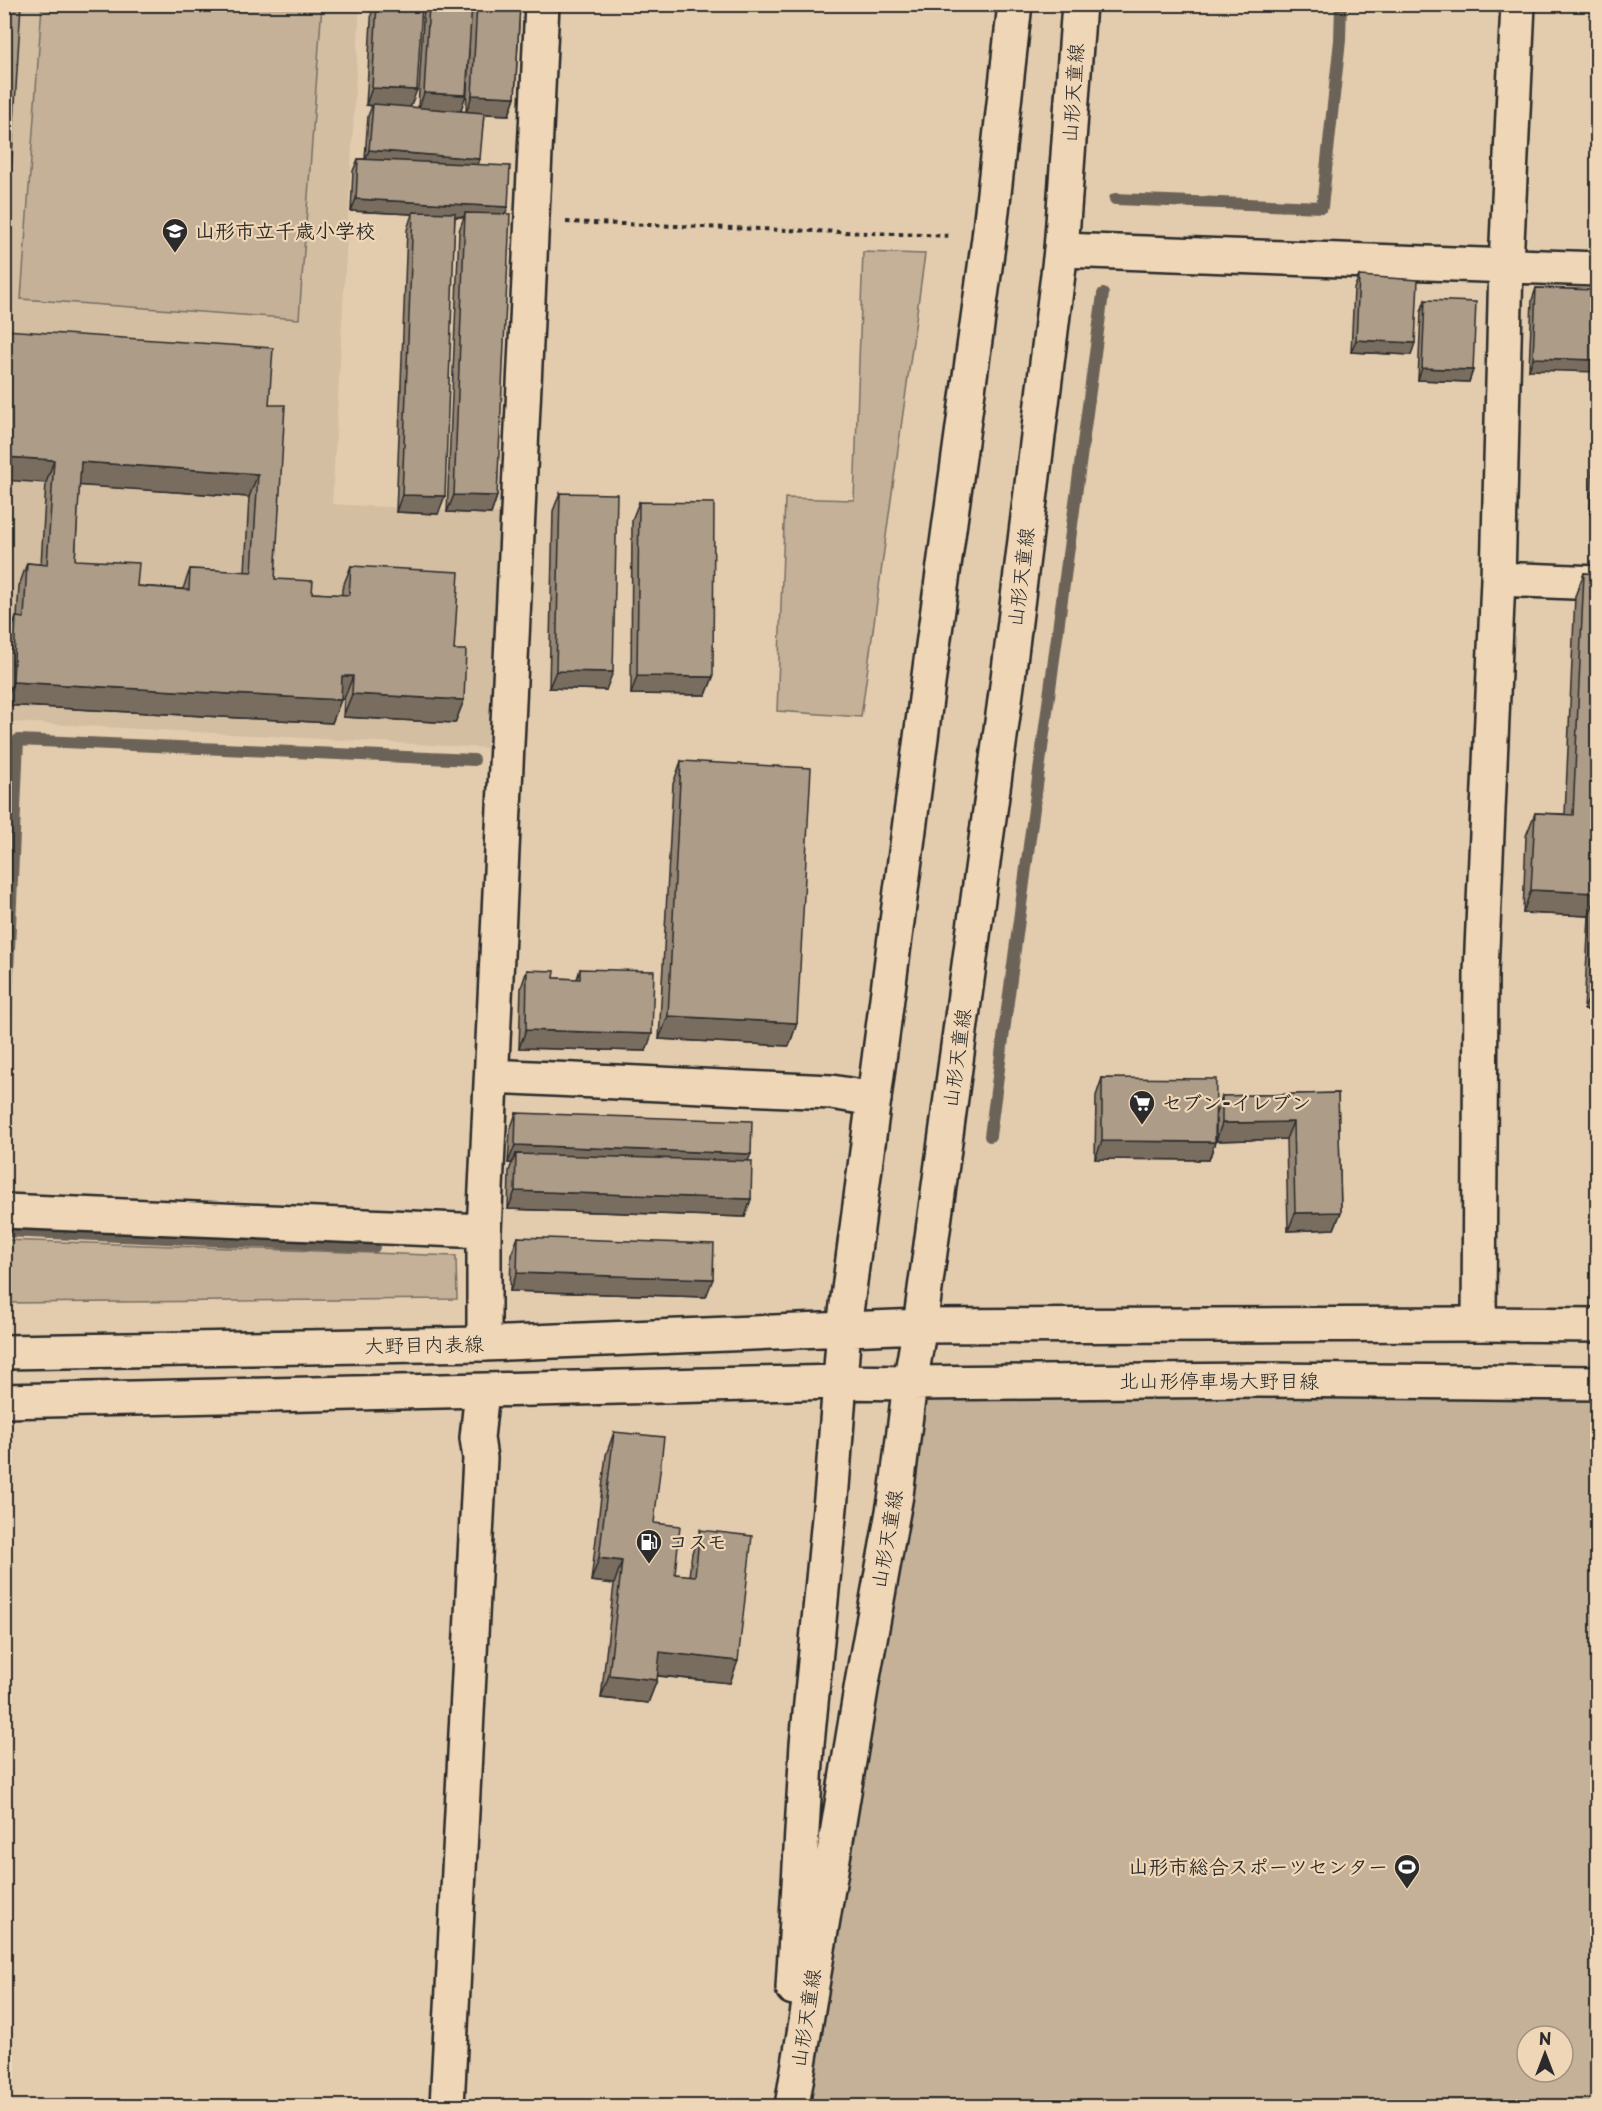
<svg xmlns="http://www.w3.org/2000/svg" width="1602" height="2111" font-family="'Playpen Sans','Klee One',sans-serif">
	<rect width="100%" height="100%" fill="#e3ccae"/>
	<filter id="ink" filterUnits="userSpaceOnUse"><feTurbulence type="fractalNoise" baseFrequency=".0167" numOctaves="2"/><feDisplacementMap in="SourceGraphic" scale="12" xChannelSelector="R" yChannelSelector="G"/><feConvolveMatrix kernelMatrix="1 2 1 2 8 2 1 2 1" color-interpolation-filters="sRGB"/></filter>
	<g filter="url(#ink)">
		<!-- built -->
		<path fill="#d3bea2" d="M4 5H360L332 504 500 513 487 748 12 722 10 747 5 746Z"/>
		<!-- green -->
		<path fill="#c4b198" stroke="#786e62" stroke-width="1.5" fill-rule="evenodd" d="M42 5H322L299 319 21 299Z
			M863 252 925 254 861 717 777 711 785 498 854 500Z
			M5 1240 456 1256 457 1299 5 1303Z
			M910 1383H1597V2106H792ZM1527 2036H1563V2072H1527Z"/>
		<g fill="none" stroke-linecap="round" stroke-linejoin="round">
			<!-- stream -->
			<path stroke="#6c6459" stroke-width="12" d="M1115 199 1322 207 1340 40 1341 4
				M4 1065 18 740 474 760
				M990 1136 1103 294
				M4 1231 374 1247"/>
			<!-- minor casing -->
			<g stroke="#2b2b2b" stroke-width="38">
				<path id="minor" d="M1061 250 1598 269
					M1498 579 1598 583
					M492 1076 831 1092 874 1099
					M4 1211 484 1231
					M1479 1324 1481 972 1498 579 1506 264 1518 4
					M484 1344V1231L542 4
					M447 2106 480 1458 477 1438 482 1391"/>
			</g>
			<!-- major casing -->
			<g stroke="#2b2b2b" stroke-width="38">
				<path id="major" d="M4 1352 484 1344 920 1326 1479 1324 1598 1325
					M4 1401 840 1382 910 1383 1260 1380 1598 1383
					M793 1988 807 1744 832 1487 844 1328 932 653 989 238 1015 4
					M792 2106 862 1683 896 1495 910 1383 920 1326 1008 678 1061 250 1079 4"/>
			</g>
			<!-- path -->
			<path stroke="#2b2b2b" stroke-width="4" stroke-dasharray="4.5 4.5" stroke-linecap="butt" d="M566 222 952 236"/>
			<!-- minor -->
			<use href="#minor" stroke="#efd6b6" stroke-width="33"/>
			<!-- major -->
			<use href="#major" stroke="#efd6b6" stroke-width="33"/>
		</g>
		<!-- wall -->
		<path fill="#958674" stroke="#2b2b2b" stroke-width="1.5" fill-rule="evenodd" d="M372 4H422L410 107 418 108 424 4H520L515 97 509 115 484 114 478 164 508 207 505 214 497 496 491 514 447 512 459 231 464 217H455L438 514 396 512 407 230 412 214 351 211 353 171 358 159H365L368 116 372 106 366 105ZM469 48 466 112 461 111Z
			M1359 276 1411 355 1351 352 1354 289Z
			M1536 288 1598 290 1529 370 1532 300Z
			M1425 300 1473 370 1469 382 1418 380 1421 312Z
			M4 330 269 405 275 579 312 593 342 595V589L351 566 454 650 464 700 455 723 343 717 344 699H341L332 723 4 705 8 640 16 617H17L19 586 27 563 41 564 46 483ZM79 485 249 497 245 572 190 569 183 589 137 586 75 560Z
			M1597 435 1598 514H1590L1593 447Z
			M560 493 606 690 549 688 553 511Z
			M639 502 713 677 706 695 631 694 632 520Z
			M1584 573 1598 574V1010H1584L1589 916 1523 913 1526 836 1535 813 1565 814 1575 596Z
			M681 761 797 1023 789 1046 659 1039 673 784Z
			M580 969 646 1051 519 1048 521 988 527 970 554 978 577 979Z
			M1102 1078 1216 1113 1222 1096 1338 1093 1341 1212 1334 1229 1288 1231 1286 1139 1216 1141V1119L1215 1142 1209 1160 1095 1159 1096 1096Z
			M516 1113 748 1161 751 1199 745 1217 508 1209 509 1171 512 1163H508L510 1130Z
			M518 1237 706 1297 510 1291 511 1255Z
			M614 1432 654 1523 675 1574 689 1576 692 1553 700 1530 730 1683 657 1676V1680L648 1703 601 1698 614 1584 591 1581 606 1455Z"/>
		<!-- shaded-wall -->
		<path fill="#796d5e" stroke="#2b2b2b" stroke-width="1.5" d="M372 88 417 90 410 108 366 105Z
			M424 93 466 95 460 113 418 111Z
			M472 95 515 97 509 115 466 113Z
			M369 150 480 159 476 171 365 162Z
			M356 199 508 207 504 219 465 213 464 217 413 214V212L412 214 351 211Z
			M1356 340 1415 343 1411 355 1351 352Z
			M1533 358 1598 360V372L1529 370Z
			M1422 368 1473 370 1469 382 1418 380Z
			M4 457 54 460 46 483 4 480Z
			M81 462 258 474 249 497 72 485Z
			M402 495 445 496 438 514 396 512Z
			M454 495 497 496 491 514 447 512Z
			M1594 502H1598V514H1590Z
			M556 671 613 672 606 690 549 688Z
			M342 676H353L344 699H334Z
			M637 676 713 677 706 695 631 694Z
			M13 682 341 700 332 723 4 705Z
			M352 694 464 700 455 723 343 717Z
			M1531 890 1597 893 1589 916 1523 913Z
			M1593 987H1598V1010H1584Z
			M668 1016 797 1023 789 1046 659 1039Z
			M526 1030 652 1034 646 1051 519 1048Z
			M1293 1122 1286 1139 1216 1141 1222 1123Z
			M1102 1141 1215 1142 1209 1160 1095 1159Z
			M515 1145 751 1154 744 1171 516 1154 512 1163H508Z
			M515 1191 751 1199 745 1217 508 1209Z
			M1341 1212 1334 1229 1288 1231 1295 1213Z
			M517 1273 713 1279 706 1297 510 1291Z
			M599 1558 622 1561 614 1584 591 1581Z
			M660 1652 738 1661 730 1683 651 1675Z
			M609 1675 657 1680 648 1703 601 1698Z"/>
		<!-- building -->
		<path fill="#ad9c87" stroke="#2b2b2b" stroke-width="1.5" fill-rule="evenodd" d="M4 4H21L4 290Z
			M377 4H422L417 90 372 88Z
			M429 4H472L466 95 424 93Z
			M477 4H520L515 97 472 95Z
			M373 104 484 113 480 159 369 150Z
			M358 159 510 166 508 207 356 199Z
			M413 212 455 213 445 496 402 495Z
			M465 213 510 214 497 496 454 495Z
			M1359 276 1418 280 1415 343 1356 340Z
			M1536 288 1598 290V360L1533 358Z
			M1425 300 1476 302 1473 370 1422 368Z
			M4 330 273 348 269 405H285L275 579 313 581 312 593 349 595 351 566 459 572 454 650H466L464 700 352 694 353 676H342L341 700 13 682 16 617 24 618 27 563 47 565 54 460 4 457ZM81 462 258 474 252 572 190 569 189 590 137 586 139 563 75 560Z
			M1597 435H1598V502H1594Z
			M560 493 617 494 613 672 556 671Z
			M639 502 714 503 713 677 637 676Z
			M1584 573 1598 574V987H1593L1597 893 1531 890 1535 813 1573 815Z
			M681 761 811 768 797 1023 668 1016Z
			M580 969 654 971 652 1034 526 1030 527 970 555 971 554 978 580 979Z
			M1102 1078 1216 1079 1215 1142 1102 1141Z
			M1338 1093 1341 1212 1295 1213 1293 1122 1222 1123V1096Z
			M516 1113 752 1121 751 1154 515 1145Z
			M516 1154 752 1161 751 1199 515 1191Z
			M518 1237 714 1244 713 1279 517 1273Z
			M614 1432 664 1437 654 1523 680 1526 675 1574 695 1576 700 1530 752 1536 738 1661 660 1652 657 1680 609 1675 622 1561 599 1558Z"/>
	</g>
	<!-- icons -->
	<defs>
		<g id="school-pin" transform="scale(1.35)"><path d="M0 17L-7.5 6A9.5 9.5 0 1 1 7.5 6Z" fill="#2b2b2b" stroke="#efd6b6"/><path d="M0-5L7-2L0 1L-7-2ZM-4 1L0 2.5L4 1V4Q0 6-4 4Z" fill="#fff"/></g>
		<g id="supermarket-pin" transform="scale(1.35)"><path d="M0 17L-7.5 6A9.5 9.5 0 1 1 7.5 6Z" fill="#2b2b2b" stroke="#efd6b6"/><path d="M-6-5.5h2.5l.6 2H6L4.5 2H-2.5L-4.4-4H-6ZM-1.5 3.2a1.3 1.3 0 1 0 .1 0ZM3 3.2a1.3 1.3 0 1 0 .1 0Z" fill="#fff"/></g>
		<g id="fuel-pin" transform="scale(1.35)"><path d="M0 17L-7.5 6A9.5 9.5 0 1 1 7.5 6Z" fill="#2b2b2b" stroke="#efd6b6"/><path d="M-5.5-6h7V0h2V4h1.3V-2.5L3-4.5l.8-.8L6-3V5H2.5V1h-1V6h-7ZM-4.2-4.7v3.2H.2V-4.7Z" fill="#fff"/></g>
		<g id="stadium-pin" transform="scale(1.35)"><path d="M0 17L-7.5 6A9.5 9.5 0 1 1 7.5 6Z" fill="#2b2b2b" stroke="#efd6b6"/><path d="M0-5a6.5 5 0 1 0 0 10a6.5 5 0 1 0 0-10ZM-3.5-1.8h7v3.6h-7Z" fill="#fff"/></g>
	</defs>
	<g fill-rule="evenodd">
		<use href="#school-pin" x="175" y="231"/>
		<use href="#supermarket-pin" x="1142" y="1103"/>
		<use href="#fuel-pin" x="649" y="1542"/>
		<use href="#stadium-pin" x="1407" y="1867"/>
	</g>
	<g text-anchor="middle" stroke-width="4.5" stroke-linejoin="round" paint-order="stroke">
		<!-- street labels -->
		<g font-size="20" fill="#2b2b2b" stroke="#efd6b6">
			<text transform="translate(1073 93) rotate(-86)" y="7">山形天童線</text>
			<text transform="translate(1021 577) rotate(-83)" y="7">山形天童線</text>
			<text transform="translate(957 1058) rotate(-82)" y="7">山形天童線</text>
			<text transform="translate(424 1345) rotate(-1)" y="7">大野目内表線</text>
			<text x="1219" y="1388">北山形停車場大野目線</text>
			<text transform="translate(887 1539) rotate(-80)" y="7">山形天童線</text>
			<text transform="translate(806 2018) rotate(-81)" y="7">山形天童線</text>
		</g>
		<!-- poi labels -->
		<g font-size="20" font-weight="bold" fill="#2b2b2b" stroke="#efd6b6" text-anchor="start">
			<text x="195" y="238">山形市立千歳小学校</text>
			<text x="1162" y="1110">セブン-イレブン</text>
			<text x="668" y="1549">コスモ</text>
			<text x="1388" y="1874" text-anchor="end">山形市総合スポーツセンター</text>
		</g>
	</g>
	<!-- margin -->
	<rect width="1602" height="2111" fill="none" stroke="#efd6b6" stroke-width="24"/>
	<rect x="12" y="12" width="1578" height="2087" fill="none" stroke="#2b2b2b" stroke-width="2" filter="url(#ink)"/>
	<!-- north arrow -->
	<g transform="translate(1545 2054)"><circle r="28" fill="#efd6b6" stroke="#a1927e" stroke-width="1.5"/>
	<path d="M0-4.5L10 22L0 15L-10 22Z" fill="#2b2b2b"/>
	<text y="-9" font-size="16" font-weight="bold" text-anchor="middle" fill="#2b2b2b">N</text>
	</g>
</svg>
